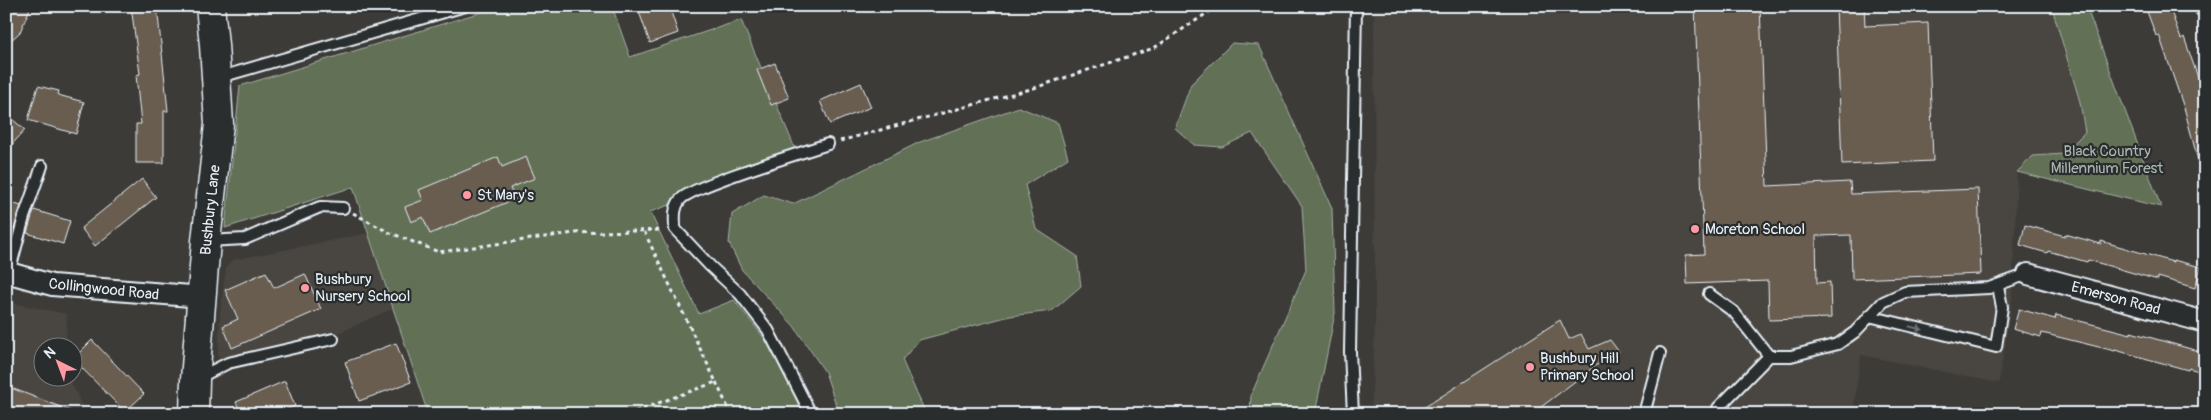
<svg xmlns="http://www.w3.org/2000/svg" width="2211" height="420" font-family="Pangolin,sans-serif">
	<rect width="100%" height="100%" fill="#3d3b38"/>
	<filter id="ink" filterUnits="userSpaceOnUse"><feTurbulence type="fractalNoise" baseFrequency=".02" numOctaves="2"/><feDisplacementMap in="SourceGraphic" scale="10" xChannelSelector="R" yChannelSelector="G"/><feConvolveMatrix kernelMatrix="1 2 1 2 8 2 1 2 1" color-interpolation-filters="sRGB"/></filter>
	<g filter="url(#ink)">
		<!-- built -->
		<path fill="#4a453f" d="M1374 6H2086L2161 207 2017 172 2012 299 1999 383 1861 355 1853 414H1371L1375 320Z
			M369 233 394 308 327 338 218 359 220 313 226 268 229 263 233 260Z
			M6 302 67 314 66 347 42 348V378H69L86 414H6Z"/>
		<!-- green -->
		<path fill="#626f56" stroke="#a5b0a7" d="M501 6H612L630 57 741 20 799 158 650 212 699 314 734 300 765 339 807 414H428L353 187 225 228 240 86Z
			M2055 6H2086L2161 207 2017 172 2033 156 2063 154 2085 132 2080 102 2053 11Z
			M1232 43 1259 45 1332 208 1335 313 1315 414H1250L1251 395 1306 270 1302 206 1252 133 1222 147 1194 145 1175 128 1191 84Z
			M1019 107 1058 123 1068 158 1025 185 1036 229 1077 256 1081 286 1052 311 1010 316 919 340 902 360 926 414H839L825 372 794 326 742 270 729 243 732 214 764 195 793 204 920 142Z"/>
		<!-- building -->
		<path fill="#695d50" stroke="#e8f1f8" d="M8 6H31L20 32 6 45V12Z
			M131 6H157L168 111H164V163H136V124H141L136 75 140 74Z
			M637 6H669L678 33 650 43Z
			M1695 6H1760L1767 186 1850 182 1851 194 1978 189 1981 274 1852 279 1851 235 1816 236 1817 283 1830 282 1831 318 1769 320 1768 281 1687 284 1686 255 1704 254Z
			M1836 6H1864L1865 26 1928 23 1933 161 1842 165Z
			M2145 6H2169L2181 39 2184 37 2204 95 2198 97 2205 119V167L2200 168 2185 111 2159 35 2156 36Z
			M775 63 789 98 771 105 757 70Z
			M861 83 871 107 830 124 820 101Z
			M38 86 59 91 58 95 84 102 76 134 28 120Z
			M6 114 25 130 6 151Z
			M498 157 502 167 526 157 535 178 510 188 515 199 430 234 423 217 411 222 405 207 423 200 419 190Z
			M142 179 156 197 95 246 81 228Z
			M6 201 21 206 14 229 6 227Z
			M34 210 70 221 63 244 27 233Z
			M2025 225 2065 236V234L2101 244V241L2173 262V260L2201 267 2195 288 2158 277V280L2088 260 2087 262 2048 251 2047 253 2020 245Z
			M266 272 274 288 305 274 321 309 232 348 223 326 238 319 225 290Z
			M2019 309 2055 319 2056 315 2131 334V332L2205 353V373L2189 368 2188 370 2115 350V351L2042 333 2041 337 2013 329Z
			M1560 320 1569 339 1581 334 1589 349 1610 340 1619 352 1595 366 1532 414H1414Z
			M92 340 144 394 125 412 73 359Z
			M396 343 411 382 359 401 345 362Z
			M285 381 295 406 276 414H241L236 402Z
			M6 386 76 413 75 414H6Z"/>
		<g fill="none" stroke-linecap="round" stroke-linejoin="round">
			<!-- lane casing -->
			<g stroke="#e8f1f8" stroke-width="14">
				<path id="lane" d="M217 78 465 6
					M207 241 245 239 320 207 343 208
					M9 273 24 217 42 166
					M1709 294 1734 312 1769 356H1791L1838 344 1855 332 1883 302 1905 292 1989 288 2028 274
					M1869 316 1996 347 2002 307 1998 286
					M198 378 228 363 333 339
					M811 414 768 330 740 294 710 266 675 229C675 219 673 209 680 200 691 186 804 152 828 144
					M1353 414 1350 352 1356 6
					M1644 414 1660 353
					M1724 414 1718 408 1769 356"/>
			</g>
			<!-- street casing -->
			<g stroke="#e8f1f8" stroke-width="24">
				<path id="street" d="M2205 6V7
					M6 272 52 285 203 297
					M2028 274 2205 322"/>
			</g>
			<!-- secondary casing -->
			<g stroke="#e8f1f8" stroke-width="31">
				<path id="secondary" d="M194 414 195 380 206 241 219 124 214 45 210 6"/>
			</g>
			<!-- path -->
			<path stroke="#e8f1f8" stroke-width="3" stroke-dasharray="4 4" stroke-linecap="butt" d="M840 141 1031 89 1154 48 1218 6
				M353 213 388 232 439 252 574 233 662 230
				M716 382 731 414
				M628 414 716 382 644 231"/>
			<!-- lane -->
			<use href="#lane" stroke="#2a2d2e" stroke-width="10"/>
			<!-- street -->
			<use href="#street" stroke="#2a2d2e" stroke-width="20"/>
			<!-- secondary -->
			<use href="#secondary" stroke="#2a2d2e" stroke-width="28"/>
		</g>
		<!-- one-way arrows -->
		<defs><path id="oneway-solid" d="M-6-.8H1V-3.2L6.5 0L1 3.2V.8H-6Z" transform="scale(1.25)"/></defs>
		<use fill="#6c7275" href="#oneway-solid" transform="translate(1916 328) rotate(14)"/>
	</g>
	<!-- markers -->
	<g fill="#ff9aa2" stroke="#2a2d2e" stroke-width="2">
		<circle cx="467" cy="195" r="5"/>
		<circle cx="1695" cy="229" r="5"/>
		<circle cx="305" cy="288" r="5"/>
		<circle cx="1530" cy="367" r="5"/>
	</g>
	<g text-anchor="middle" stroke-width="4.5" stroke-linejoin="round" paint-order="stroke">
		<!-- park labels -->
		<g font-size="15" fill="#acb6af" stroke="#2a2d2e">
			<text x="2107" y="156">Black Country<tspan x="2107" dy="17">Millennium Forest</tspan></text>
		</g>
		<!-- poi labels -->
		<g font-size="15" fill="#e8f1f8" stroke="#2a2d2e" text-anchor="start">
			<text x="477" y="200">St Mary's</text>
			<text x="1705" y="234">Moreton School</text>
			<text x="315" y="284">Bushbury<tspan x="315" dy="17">Nursery School</tspan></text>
			<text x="1540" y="363">Bushbury Hill<tspan x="1540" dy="17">Primary School</tspan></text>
		</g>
		<!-- street labels -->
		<g font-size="15" fill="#e8f1f8" stroke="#2a2d2e">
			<text transform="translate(210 210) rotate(-84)" y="5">Bushbury Lane</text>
			<text transform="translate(104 289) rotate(6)" y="5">Collingwood Road</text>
			<text transform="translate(2116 298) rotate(15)" y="5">Emerson Road</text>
		</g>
	</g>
	<!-- margin -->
	<rect width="2211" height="420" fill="none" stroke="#2a2d2e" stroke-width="25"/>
	<rect x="12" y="12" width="2186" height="395" fill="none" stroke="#e8f1f8" stroke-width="2" filter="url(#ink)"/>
	<!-- north arrow -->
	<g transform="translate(58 362) rotate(318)"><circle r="24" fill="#2a2d2e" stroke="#767b7f"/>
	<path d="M0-4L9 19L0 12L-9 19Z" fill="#ff9aa2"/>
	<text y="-8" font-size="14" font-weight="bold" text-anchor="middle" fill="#e8f1f8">N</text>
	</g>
</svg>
